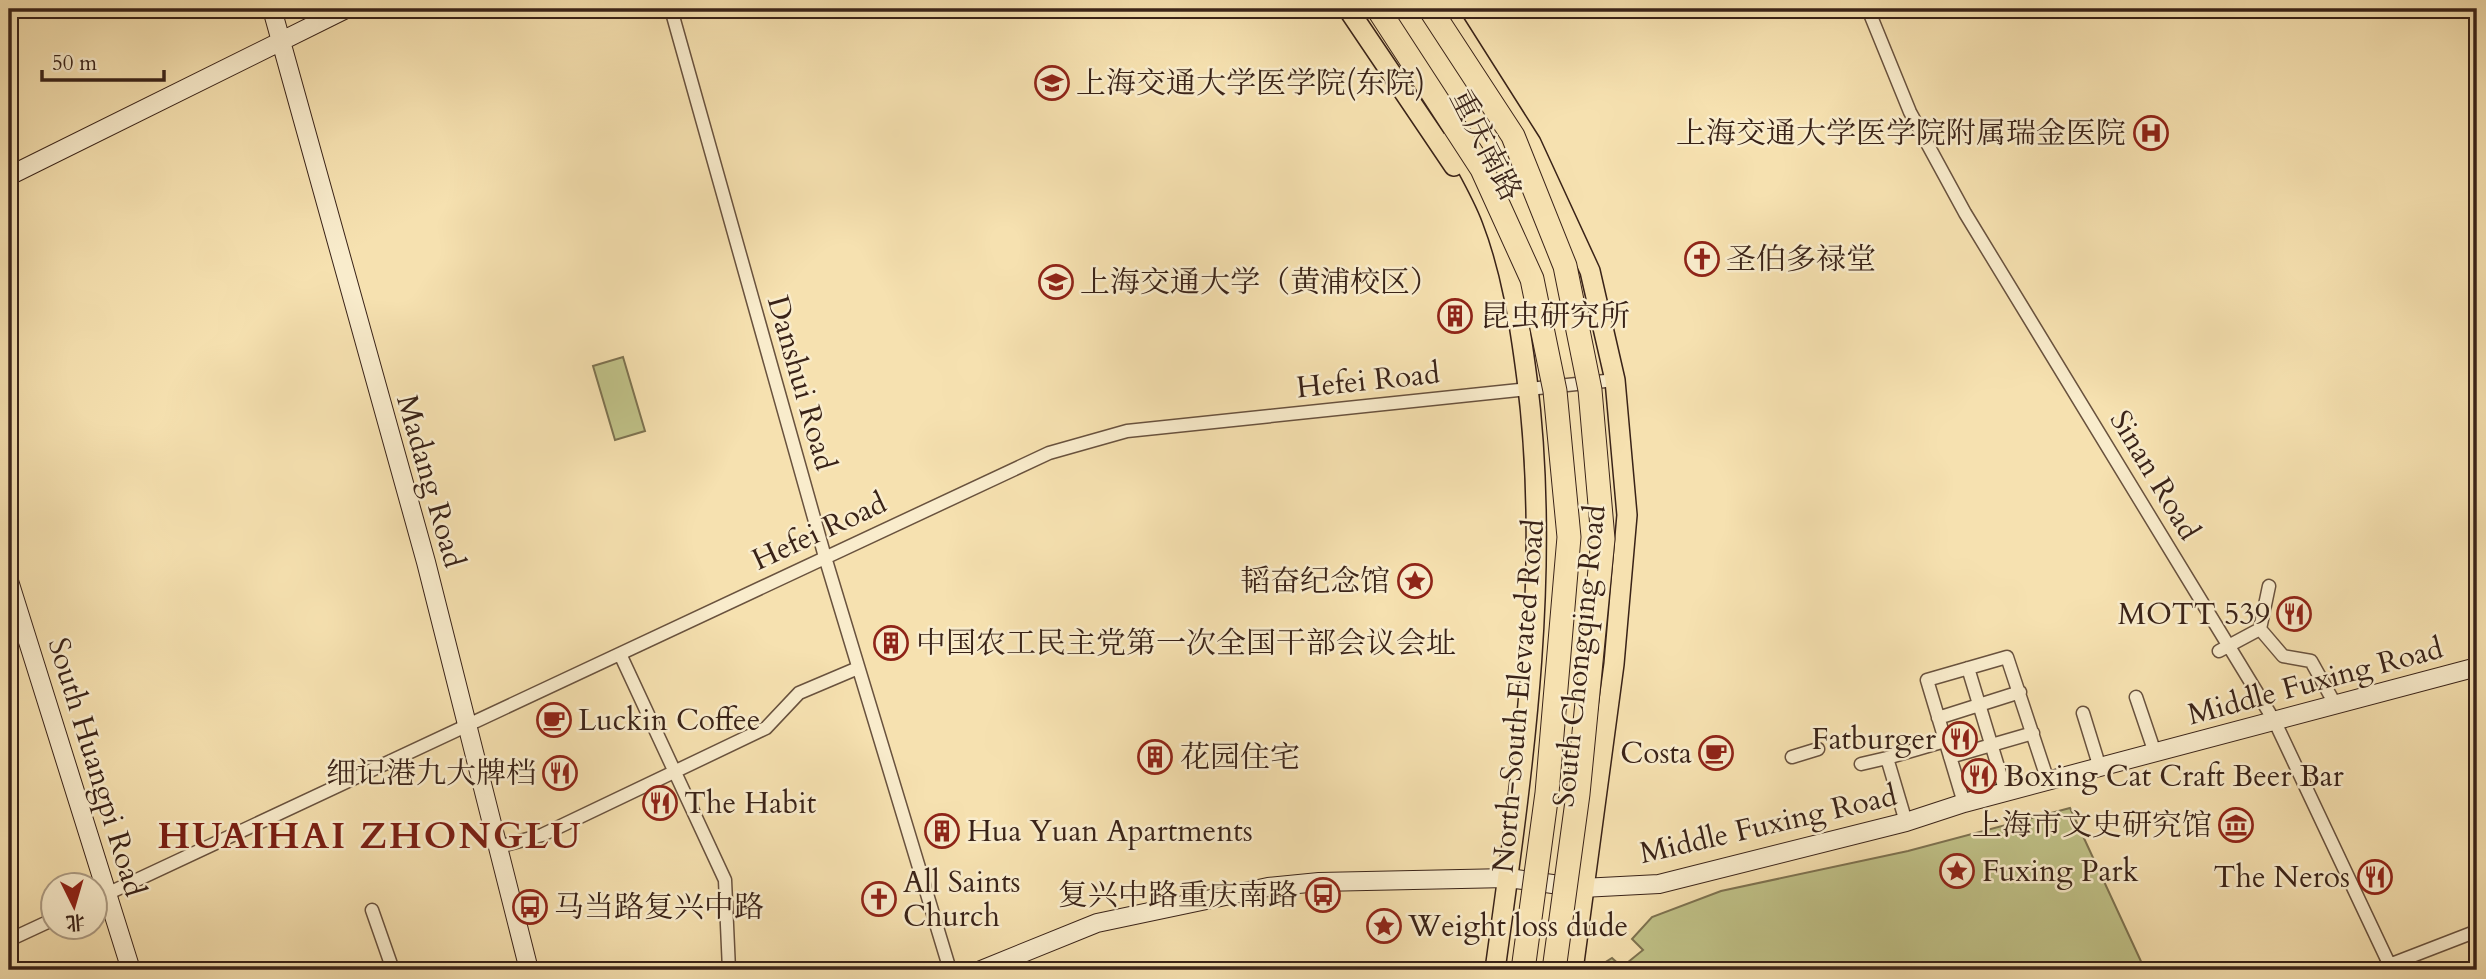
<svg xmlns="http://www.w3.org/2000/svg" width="2486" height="979" font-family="Cardo,'Noto Serif SC',serif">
	<rect width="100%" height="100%" fill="#f6e1b0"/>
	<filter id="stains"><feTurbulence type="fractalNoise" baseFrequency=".00286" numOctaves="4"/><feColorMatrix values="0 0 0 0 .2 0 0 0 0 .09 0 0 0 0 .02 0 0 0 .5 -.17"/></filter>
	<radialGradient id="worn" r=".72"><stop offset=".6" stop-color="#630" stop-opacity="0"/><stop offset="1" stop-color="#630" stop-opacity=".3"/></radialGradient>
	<!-- green -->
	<path fill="#c0c288" stroke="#7d7250" stroke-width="2" d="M623 357 645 431 615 440 593 366Z
		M2070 808 2145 970H1593L1612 958 1622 967 1643 950 1632 939 1652 917 1721 891 1908 851Z"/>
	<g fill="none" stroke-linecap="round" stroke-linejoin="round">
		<!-- street casing -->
		<g stroke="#69523e" stroke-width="15">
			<path id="street" d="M671 9 825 557 950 970
				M1868 9 1910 112 1965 213 2275 722 2392 970
				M2269 586 2260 629 2283 656 2311 661 2335 704
				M2219 651 2260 629
				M620 654 725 880 729 970
				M1968 668 2006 793
				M2136 697 2155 753
				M2083 713 2100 768
				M1938 718 2020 692
				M1792 757 1818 749
				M1950 757 2033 733
				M1887 758 1945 741
				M1861 764 1887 758 1906 822
				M1964 803 1927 680 2007 657 2048 781
				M498 847 542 835 766 728 799 693 858 668
				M94 900 1049 453 1127 431 1615 380
				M372 910 393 970
				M9 940 52 920
				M2376 970 2477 931"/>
		</g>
		<!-- secondary casing -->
		<g stroke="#3a2318" stroke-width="20">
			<path id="secondary" d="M272 9 426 562 529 970
				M9 176 346 9
				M9 581 131 970
				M981 970 1097 923 1268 887 1319 882 1508 878 1582 888 1659 884 1906 822 1964 803 2477 667"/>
		</g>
		<!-- primary casing -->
		<g stroke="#3a2318" stroke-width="22">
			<path id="primary" d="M1348 9 1454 166
				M1446 9 1531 143 1590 271 1615 380 1627 515 1614 664 1573 970
				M1452 139C1465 165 1482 192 1492 219 1512 271 1520 325 1527 379 1552 577 1522 774 1495 970"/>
		</g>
		<!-- street -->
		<use href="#street" stroke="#f9eccc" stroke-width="12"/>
		<!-- secondary -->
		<use href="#secondary" stroke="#f9eccc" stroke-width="18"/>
		<!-- primary -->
		<use href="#primary" stroke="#f6e1b0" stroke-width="19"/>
		<!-- highway-bridge casing -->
		<g stroke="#3a2318" stroke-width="25" stroke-linecap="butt">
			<path id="highway-bridge" d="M1378 9 1482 169 1532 279 1555 391 1569 537 1547 793 1523 970
				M1430 9 1513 136 1565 266 1590 390 1603 539 1578 794 1554 970"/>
		</g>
		<!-- highway-bridge -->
		<use href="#highway-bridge" stroke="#f6e1b0" stroke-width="23"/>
	</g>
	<!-- icons -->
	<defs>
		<g id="school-ring" transform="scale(1.75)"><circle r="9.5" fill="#f9eccc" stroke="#8f2418" stroke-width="1.5"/><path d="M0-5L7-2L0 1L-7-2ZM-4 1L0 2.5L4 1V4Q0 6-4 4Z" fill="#8f2418"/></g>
		<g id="hospital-ring" transform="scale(1.75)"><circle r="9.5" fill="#f9eccc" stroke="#8f2418" stroke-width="1.5"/><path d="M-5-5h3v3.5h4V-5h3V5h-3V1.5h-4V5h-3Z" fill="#8f2418"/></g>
		<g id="church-ring" transform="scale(1.75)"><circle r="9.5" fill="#f9eccc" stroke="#8f2418" stroke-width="1.5"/><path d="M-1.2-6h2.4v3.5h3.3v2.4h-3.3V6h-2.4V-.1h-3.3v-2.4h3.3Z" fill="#8f2418"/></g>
		<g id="university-ring" transform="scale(1.75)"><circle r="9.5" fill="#f9eccc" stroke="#8f2418" stroke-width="1.5"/><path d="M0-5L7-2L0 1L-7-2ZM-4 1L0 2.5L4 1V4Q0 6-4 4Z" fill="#8f2418"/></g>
		<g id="building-ring" transform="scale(1.75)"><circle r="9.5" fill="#f9eccc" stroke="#8f2418" stroke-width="1.5"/><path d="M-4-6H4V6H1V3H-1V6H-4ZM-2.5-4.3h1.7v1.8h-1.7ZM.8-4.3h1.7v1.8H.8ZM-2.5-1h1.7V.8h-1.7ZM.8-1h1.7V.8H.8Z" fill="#8f2418"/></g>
		<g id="sight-ring" transform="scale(1.75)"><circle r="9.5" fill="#f9eccc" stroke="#8f2418" stroke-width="1.5"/><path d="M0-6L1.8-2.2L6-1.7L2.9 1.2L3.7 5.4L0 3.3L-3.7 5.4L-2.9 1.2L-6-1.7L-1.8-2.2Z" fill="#8f2418"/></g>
		<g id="restaurant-ring" transform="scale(1.75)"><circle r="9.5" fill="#f9eccc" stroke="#8f2418" stroke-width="1.5"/><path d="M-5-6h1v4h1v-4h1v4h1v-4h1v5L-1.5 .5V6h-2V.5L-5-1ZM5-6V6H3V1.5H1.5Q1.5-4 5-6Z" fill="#8f2418"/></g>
		<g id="cafe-ring" transform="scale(1.75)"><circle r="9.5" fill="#f9eccc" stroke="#8f2418" stroke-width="1.5"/><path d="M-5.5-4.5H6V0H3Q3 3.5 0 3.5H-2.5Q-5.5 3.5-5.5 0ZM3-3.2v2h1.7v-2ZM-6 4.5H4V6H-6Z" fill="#8f2418"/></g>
		<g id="museum-ring" transform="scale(1.75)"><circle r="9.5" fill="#f9eccc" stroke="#8f2418" stroke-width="1.5"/><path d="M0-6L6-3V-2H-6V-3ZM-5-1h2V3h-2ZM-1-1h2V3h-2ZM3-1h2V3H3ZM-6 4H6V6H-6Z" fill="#8f2418"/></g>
		<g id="bus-ring" transform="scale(1.75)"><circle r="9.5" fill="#f9eccc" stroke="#8f2418" stroke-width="1.5"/><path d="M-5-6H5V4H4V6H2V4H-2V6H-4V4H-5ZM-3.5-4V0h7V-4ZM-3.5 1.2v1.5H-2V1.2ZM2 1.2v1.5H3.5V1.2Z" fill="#8f2418"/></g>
	</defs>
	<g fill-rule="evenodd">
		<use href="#school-ring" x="1052" y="83"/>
		<use href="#hospital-ring" x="2151" y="133"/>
		<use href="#church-ring" x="1702" y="259"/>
		<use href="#university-ring" x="1056" y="282"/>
		<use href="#building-ring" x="1455" y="316"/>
		<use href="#sight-ring" x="1415" y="581"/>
		<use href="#restaurant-ring" x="2294" y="614"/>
		<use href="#building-ring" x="891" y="643"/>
		<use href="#cafe-ring" x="554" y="720"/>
		<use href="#restaurant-ring" x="1960" y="739"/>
		<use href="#cafe-ring" x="1716" y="753"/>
		<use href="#building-ring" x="1155" y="757"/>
		<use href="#restaurant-ring" x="560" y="773"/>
		<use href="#restaurant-ring" x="1979" y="776"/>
		<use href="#restaurant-ring" x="660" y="803"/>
		<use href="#museum-ring" x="2236" y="825"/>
		<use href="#building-ring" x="942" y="831"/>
		<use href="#sight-ring" x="1957" y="871"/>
		<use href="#restaurant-ring" x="2375" y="877"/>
		<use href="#bus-ring" x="1323" y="895"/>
		<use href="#church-ring" x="879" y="899"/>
		<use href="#bus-ring" x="530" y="907"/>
		<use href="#sight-ring" x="1384" y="926"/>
	</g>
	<g text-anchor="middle" stroke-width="5" stroke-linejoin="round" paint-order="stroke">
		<!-- poi labels -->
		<g font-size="30" fill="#3a2318" stroke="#f9eccc" text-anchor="start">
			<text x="1076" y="93">上海交通大学医学院(东院)</text>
			<text x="2126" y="143" text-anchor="end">上海交通大学医学院附属瑞金医院</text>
			<text x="1726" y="269">圣伯多禄堂</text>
			<text x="1080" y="292">上海交通大学（黄浦校区）</text>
			<text x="1480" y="326">昆虫研究所</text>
			<text x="1390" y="591" text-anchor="end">韬奋纪念馆</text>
			<text x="2270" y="624" text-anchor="end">MOTT 539</text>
			<text x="916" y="653">中国农工民主党第一次全国干部会议会址</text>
			<text x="578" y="730">Luckin Coffee</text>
			<text x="1936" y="749" text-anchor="end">Fatburger</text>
			<text x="1692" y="763" text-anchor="end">Costa</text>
			<text x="1180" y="767">花园住宅</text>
			<text x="536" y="783" text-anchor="end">细记港九大牌档</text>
			<text x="2004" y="786">Boxing Cat Craft Beer Bar</text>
			<text x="684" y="813">The Habit</text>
			<text x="2212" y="835" text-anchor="end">上海市文史研究馆</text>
			<text x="967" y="841">Hua Yuan Apartments</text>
			<text x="1982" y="881">Fuxing Park</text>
			<text x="2350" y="887" text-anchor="end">The Neros</text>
			<text x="903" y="892">All Saints<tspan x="903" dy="34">Church</tspan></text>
			<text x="1298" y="905" text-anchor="end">复兴中路重庆南路</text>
			<text x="554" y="917">马当路复兴中路</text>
			<text x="1408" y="936">Weight loss dude</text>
		</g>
		<!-- street labels -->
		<g font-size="30" fill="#3a2318" stroke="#f9eccc">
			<text transform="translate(1486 145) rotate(63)" y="10">重庆南路</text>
			<text transform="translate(1368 380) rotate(-6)" y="10">Hefei Road</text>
			<text transform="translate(802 383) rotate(74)" y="10">Danshui Road</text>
			<text transform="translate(2155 475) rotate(59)" y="10">Sinan Road</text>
			<text transform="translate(431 481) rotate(74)" y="10">Madang Road</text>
			<text transform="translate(819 531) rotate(-25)" y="10">Hefei Road</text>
			<text transform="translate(1579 656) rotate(-84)" y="10">South Chongqing Road</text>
			<text transform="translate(2315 681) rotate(-15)" y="10">Middle Fuxing Road</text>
			<text transform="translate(1518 696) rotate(-85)" y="10">North-South Elevated Road</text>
			<text transform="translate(97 767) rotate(73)" y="10">South Huangpi Road</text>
			<text transform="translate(1768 824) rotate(-13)" y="10">Middle Fuxing Road</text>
		</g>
		<!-- district labels -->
		<g font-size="37" font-weight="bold" letter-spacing="2" fill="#7a1f14" stroke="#f9eccc">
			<text x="370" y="848">HUAIHAI ZHONGLU</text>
		</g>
	</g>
	<!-- margin -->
	<rect width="2486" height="979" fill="none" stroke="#f6e1b0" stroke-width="35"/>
	<rect x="10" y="10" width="2465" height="958" fill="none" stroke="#3a2318" stroke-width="3.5"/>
	<rect x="18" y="18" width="2451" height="944" fill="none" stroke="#3a2318" stroke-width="2"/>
	<!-- north arrow -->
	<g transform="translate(74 906) rotate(175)"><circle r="33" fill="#f9eccc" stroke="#ad9c84" stroke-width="2"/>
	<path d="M0-5L12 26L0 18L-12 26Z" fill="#8f2418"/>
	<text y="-10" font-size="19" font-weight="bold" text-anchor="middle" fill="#3a2318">北</text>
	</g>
	<!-- scale -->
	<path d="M42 70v10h122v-10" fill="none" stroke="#3a2318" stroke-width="3.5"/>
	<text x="52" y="70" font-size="21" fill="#3a2318" stroke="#f9eccc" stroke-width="5" paint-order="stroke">50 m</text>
	<rect width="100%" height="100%" filter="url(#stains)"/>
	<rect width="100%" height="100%" fill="url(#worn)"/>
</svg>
